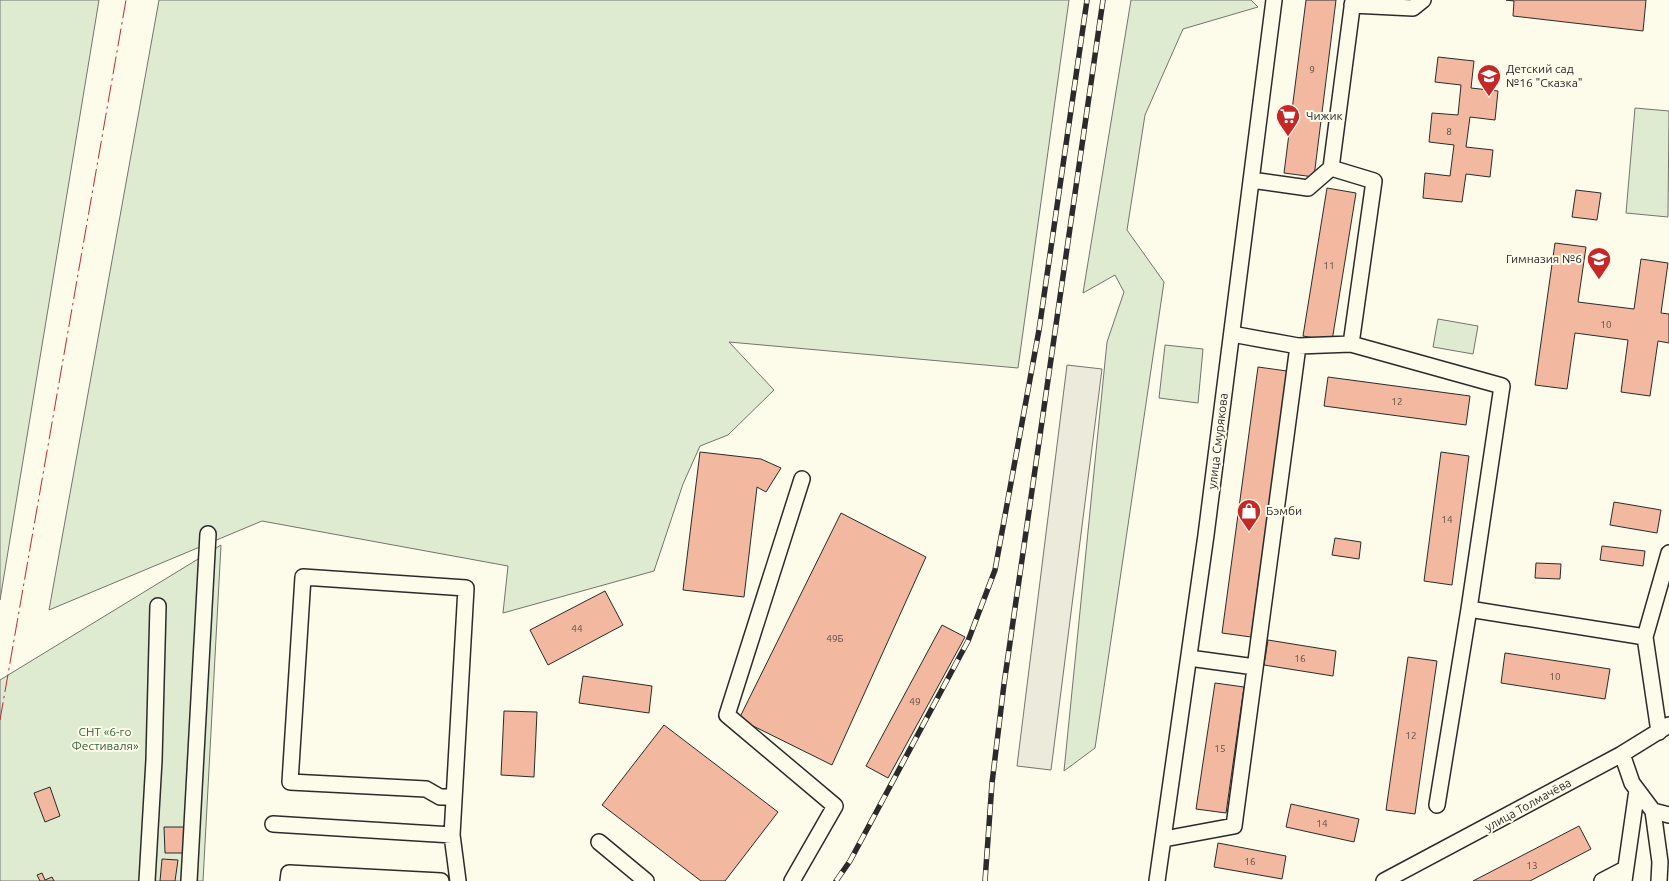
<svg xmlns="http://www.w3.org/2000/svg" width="1669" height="881" font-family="Ubuntu,sans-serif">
	<rect width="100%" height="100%" fill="#fdfbea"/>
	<!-- green -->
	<path fill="#deebd1" stroke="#74746e" d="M0 0H99L0 600Z
		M159 0H1069L1018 368 729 342 774 390 728 435 700 446 683 484 654 571 503 613 508 566 262 521 49 610Z
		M1131 0H1251L1258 7 1183 29 1145 115 1127 230 1164 282 1095 748 1064 771 1107 342 1124 292 1115 275 1083 293Z
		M1635 108 1669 111 1668 217 1626 213Z
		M1438 319 1478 326 1473 354 1433 347Z
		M1165 345 1203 349 1198 403 1159 398Z
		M221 545 203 881H0V680Z"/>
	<!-- parking -->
	<path fill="#eceadb" stroke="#74746e" d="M1067 365 1102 369 1051 770 1017 766Z"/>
	<!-- building -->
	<path fill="#f2b8a0" stroke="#2b2b2b" d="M1306 0H1336L1314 177 1284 173Z
		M1506 0H1646L1643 31 1513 16 1514 1Z
		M1438 57 1474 61 1471 88 1498 91 1495 120 1470 117 1466 147 1493 150 1490 177 1466 174 1462 202 1423 198 1425 173 1450 176 1454 145 1429 142 1432 113 1458 115 1461 85 1435 82Z
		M1327 188 1356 193 1332 341 1303 336Z
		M1576 190 1601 193 1597 220 1572 217Z
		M1555 243 1586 247 1578 302 1634 309 1641 259 1668 263 1661 313 1669 314V343L1658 341 1650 396 1621 392 1628 340 1575 333 1567 389 1535 385Z
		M1258 367 1287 371 1251 637 1222 633Z
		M1328 377 1470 396 1466 425 1324 406Z
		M700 452 761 459 781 468 766 492 757 487 744 597 683 590Z
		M1441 452 1469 456 1452 585 1424 581Z
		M1614 502 1661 510 1657 533 1610 525Z
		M841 513 926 557 832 765 739 719Z
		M1335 538 1361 542 1359 559 1332 555Z
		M1602 546 1645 551 1643 566 1600 560Z
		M1536 563 1561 564 1560 579 1535 578Z
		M605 591 623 625 548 665 530 630Z
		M942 625 965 637 888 778 866 766Z
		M1268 640 1336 651 1333 676 1264 665Z
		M1505 653 1610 669 1605 699 1501 683Z
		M1408 657 1437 661 1415 814 1386 810Z
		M583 676 652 686 649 713 579 703Z
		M1215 683 1244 687 1226 813 1196 809Z
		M504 711 537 712 534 777 501 775Z
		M664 725 778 812 725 881H701L602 805Z
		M50 787 60 816 45 822 34 793Z
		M1291 804 1359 819 1354 842 1286 827Z
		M1579 826 1591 849 1530 881H1473Z
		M164 827H184V853H165Z
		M1218 843 1286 856 1282 879 1214 867Z
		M162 859 178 860 175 881H160Z
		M42 873 45 880 52 877 54 881H40L37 875Z"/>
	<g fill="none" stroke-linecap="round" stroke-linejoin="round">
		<!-- minor casing -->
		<g stroke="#2b2b2b" stroke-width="18">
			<path id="minor" d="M1352 5 1413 8 1423 0
				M1251 180 1308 188 1331 168
				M1232 334 1298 346
				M1351 344 1374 181 1331 168 1353 0
				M1469 609 1645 637
				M1189 658 1255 667
				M1659 732 1645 637 1669 553
				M1622 754 1632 783 1653 811 1669 815
				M454 797H440L426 789 290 782 303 577 466 588 452 835 458 881
				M1653 811 1660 862 1659 881
				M273 824 452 835
				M1164 839 1234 826 1298 346 1351 344 1502 386 1469 609 1437 805
				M599 842 646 881
				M147 881 154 760 158 606
				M189 881 208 534
				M288 881 289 873 441 881
				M792 881 835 806 727 715 802 479
				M1157 881 1206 535 1274 0
				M1384 881 1622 754 1669 725
				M1602 881 1625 869
				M1624 881 1637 790"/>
		</g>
		<!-- minor -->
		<use href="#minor" stroke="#fdfbea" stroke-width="15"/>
		<!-- rail casing -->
		<g stroke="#2b2b2b" stroke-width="5.5">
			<path id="rail" d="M836 881 850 861 968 641 995 570 1039 330 1087 0
				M985 881 992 783 1004 684 1103 0"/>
		</g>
		<!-- rail -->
		<use href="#rail" stroke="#fdfbea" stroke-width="4" stroke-dasharray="11" stroke-linecap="butt"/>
		<!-- power -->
		<path stroke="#c62828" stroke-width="1" stroke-dasharray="18 4 2.5 4" stroke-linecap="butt" d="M0 720 126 0"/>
	</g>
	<!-- icons -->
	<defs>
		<g id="school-pin" transform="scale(1.25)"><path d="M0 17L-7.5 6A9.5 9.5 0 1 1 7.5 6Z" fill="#c62828" stroke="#fdfbea"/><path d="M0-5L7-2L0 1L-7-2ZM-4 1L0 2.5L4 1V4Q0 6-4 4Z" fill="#fff"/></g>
		<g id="supermarket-pin" transform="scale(1.25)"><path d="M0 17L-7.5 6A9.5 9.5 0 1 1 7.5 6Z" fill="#c62828" stroke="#fdfbea"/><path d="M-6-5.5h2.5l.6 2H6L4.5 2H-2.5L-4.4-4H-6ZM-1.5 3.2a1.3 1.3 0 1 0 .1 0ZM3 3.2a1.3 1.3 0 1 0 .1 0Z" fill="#fff"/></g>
		<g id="shop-pin" transform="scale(1.25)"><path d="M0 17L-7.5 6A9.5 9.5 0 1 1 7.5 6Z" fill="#c62828" stroke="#fdfbea"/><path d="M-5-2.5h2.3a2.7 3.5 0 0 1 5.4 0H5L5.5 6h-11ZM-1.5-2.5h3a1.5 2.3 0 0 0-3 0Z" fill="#fff"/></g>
	</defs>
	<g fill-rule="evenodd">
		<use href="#school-pin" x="1489" y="76"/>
		<use href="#supermarket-pin" x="1288" y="116"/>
		<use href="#school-pin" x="1599" y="259"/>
		<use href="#shop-pin" x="1249" y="511"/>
	</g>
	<g text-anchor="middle" stroke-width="4" stroke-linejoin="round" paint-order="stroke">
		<!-- number labels -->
		<g font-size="10" fill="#5d4e48">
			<text x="1312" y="73">9</text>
			<text x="1449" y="135">8</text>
			<text x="1329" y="269">11</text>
			<text x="1606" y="328">10</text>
			<text x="1397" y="405">12</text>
			<text x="1447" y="523">14</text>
			<text x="577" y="632">44</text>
			<text x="835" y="642">49Б</text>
			<text x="1300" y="662">16</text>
			<text x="1555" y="680">10</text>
			<text x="915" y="705">49</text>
			<text x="1411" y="739">12</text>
			<text x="1220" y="752">15</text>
			<text x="1322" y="827">14</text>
			<text x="1250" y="865">16</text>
			<text x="1532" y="869">13</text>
		</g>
		<!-- poi labels -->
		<g font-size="12" fill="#2b2b2b" stroke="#fdfbea" text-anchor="start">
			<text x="1506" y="73">Детский сад<tspan x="1506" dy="14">№16 "Сказка"</tspan></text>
			<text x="1306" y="120">Чижик</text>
			<text x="1582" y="263" text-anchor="end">Гимназия №6</text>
			<text x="1266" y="515">Бэмби</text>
		</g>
		<!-- street labels -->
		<g font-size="12" fill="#2b2b2b" stroke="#fdfbea">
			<text transform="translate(1218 441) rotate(-83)" y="4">улица Смурякова</text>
			<text transform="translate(1528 805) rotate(-29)" y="4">улица Толмачёва</text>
		</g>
		<!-- park labels -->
		<g font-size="12" fill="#34623c" stroke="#fdfbea">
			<text x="105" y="736">СНТ «6-го<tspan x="105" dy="14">Фестиваля»</tspan></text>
		</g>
	</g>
</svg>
